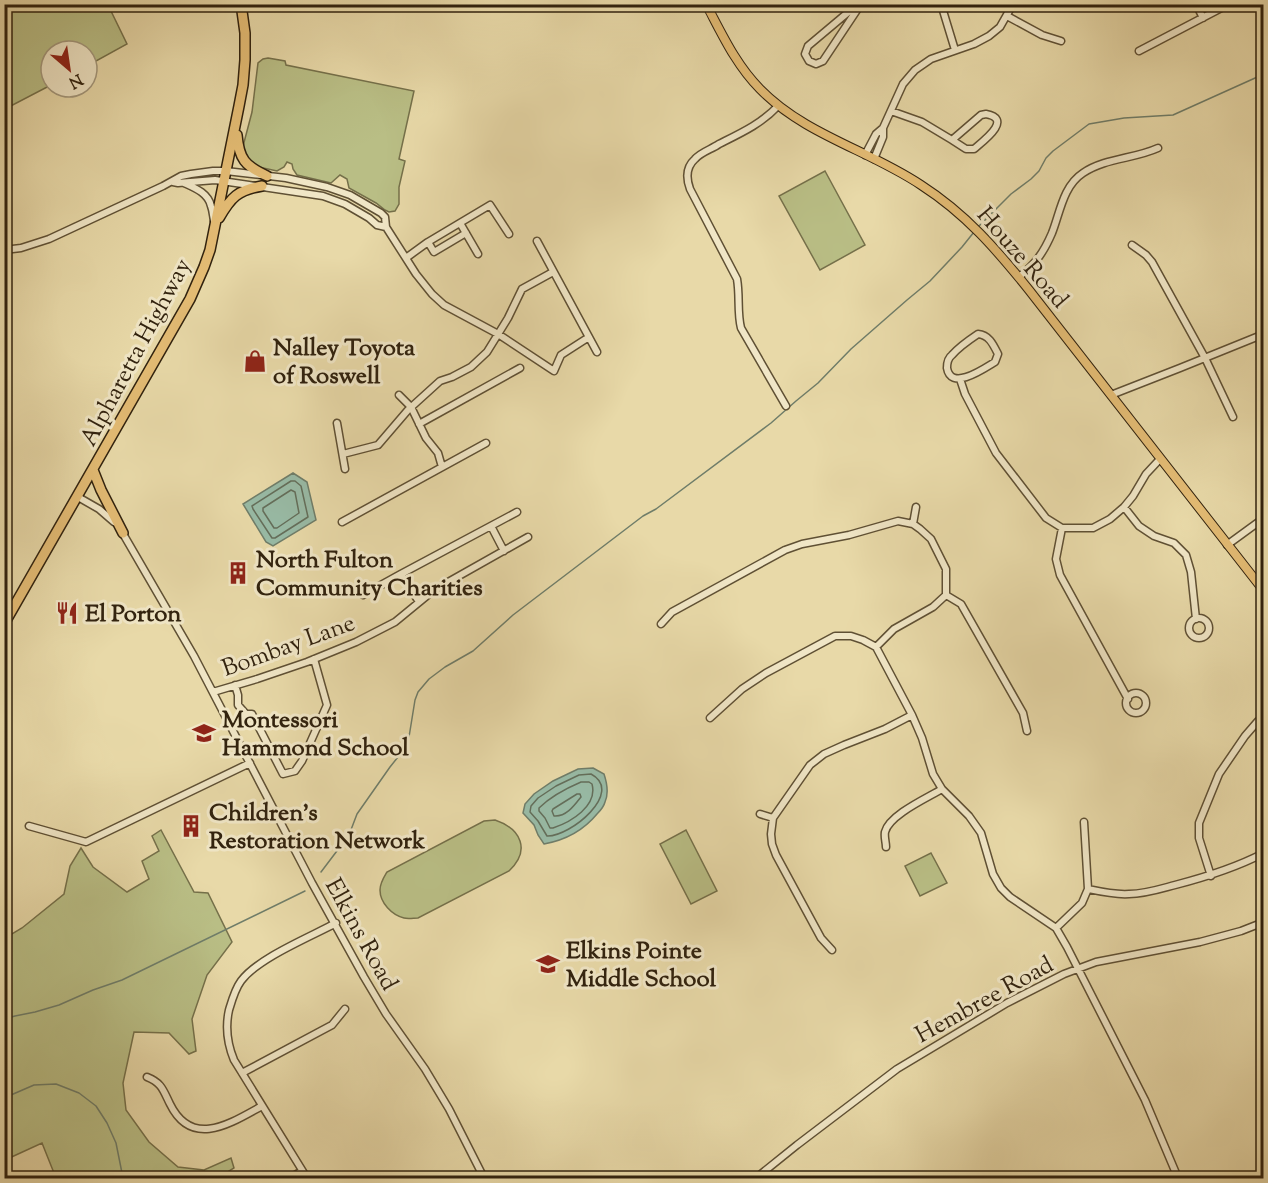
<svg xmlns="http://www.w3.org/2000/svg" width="1268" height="1183" font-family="'Sorts Mill Goudy',serif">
	<rect width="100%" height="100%" fill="#e8d9a8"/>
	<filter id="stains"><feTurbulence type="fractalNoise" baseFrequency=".00333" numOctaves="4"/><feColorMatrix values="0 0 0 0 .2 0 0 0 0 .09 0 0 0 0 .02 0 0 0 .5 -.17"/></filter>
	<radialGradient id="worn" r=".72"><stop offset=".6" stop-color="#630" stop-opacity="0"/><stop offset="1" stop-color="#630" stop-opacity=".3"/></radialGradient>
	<!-- green -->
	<path fill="#b9be85" stroke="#75704a" stroke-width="1.5" d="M5 4 108 5 127 44 87 66V51H51V85L5 109Z
		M268 58 285 61 286 65 414 91 399 159 405 161 399 187V204L395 211 389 212 385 210 376 203 349 188 347 179 340 175 331 183 297 175 293 169 292 164 287 162 284 167 277 171 254 166 242 150 252 112 258 63 263 59Z
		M825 171 865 245 820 270 779 196Z
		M495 820C521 829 531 850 509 871L418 918C414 918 408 919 404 918 392 915 380 903 380 890 380 883 384 877 387 872L484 821Z
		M161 830 194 892 208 893 232 942 207 975 192 1019 196 1051 189 1054 169 1033 134 1032 123 1083 126 1110 149 1142 178 1167 204 1170 231 1158 234 1168 218 1178H56L42 1143 5 1160V931L12 934 22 928 64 894 70 866 81 848 93 867 127 892 149 879 142 861 159 851 152 836Z
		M686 830 717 891 691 904 660 844Z
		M931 853 947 883 920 896 905 866Z"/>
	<!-- water -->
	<path fill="#98baa5" stroke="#6f7d69" stroke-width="1.5" d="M293 473 307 482 316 520 273 546 266 542 243 504Z
		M593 768 604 774C607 783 609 793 605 802 604 806 600 811 597 814 583 831 566 840 544 844L538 835 534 825 523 813 525 804 534 794 553 781 578 769Z"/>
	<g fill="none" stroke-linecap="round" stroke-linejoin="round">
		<!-- shore -->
		<path stroke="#646e5a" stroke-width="1.5" d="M291 481H295L301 486 308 517 275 538H272L253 509 252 506Z
			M291 490 295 492 299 513 277 528H274L263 511V508Z
			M591 774C625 792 570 837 547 836L538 821 530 812 531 806 538 798 556 786 579 775Z
			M581 782H589L592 784C598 806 571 822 553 828H550L545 818 539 811V808C550 797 567 788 581 782Z
			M577 794H580L581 797C574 806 566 817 554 816L552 811 553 809Z"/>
		<!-- stream -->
		<path stroke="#6f7d69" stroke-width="1.5" d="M4 105 8 110
			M977 228 1011 194 1031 179 1039 171 1046 158 1053 151 1089 124 1124 118 1173 115 1264 74
			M321 872 349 835 357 814 390 767 398 757 409 737 415 700 418 692 429 679 445 667 473 651 513 615 643 516 656 509 771 423 796 401 818 383 851 349 907 300 930 281 962 247 974 232
			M4 1019 15 1016 35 1012 59 1005 93 990 122 980 305 891
			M4 1098 34 1085 56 1084 79 1093 96 1106 107 1123 116 1143 123 1178"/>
		<!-- minor casing -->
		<g stroke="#5f5034" stroke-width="9">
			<path id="minor" d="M858 4 808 46 805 54 809 61 816 64 823 61 861 4
				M941 4 955 50
				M1196 4 1203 18
				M1007 16 1042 35 1061 41
				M1139 51 1229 4
				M778 106C761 124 741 133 719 144 712 149 701 152 695 159 686 167 686 178 690 189L737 279C740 296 737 312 741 328L786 406
				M891 111 922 122 952 140
				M986 114C1014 119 982 142 974 149H966L952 140 981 115Z
				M865 155 876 134 883 128 903 84 915 70 931 59 974 44 989 36 1000 27 1013 4
				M874 159 883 137V128
				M173 182 178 183 215 180 323 196 345 204 369 218 377 225 386 227
				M184 183C195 188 208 193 211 206 213 211 213 216 214 221
				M460 223 478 254
				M537 241 597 352
				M428 242 434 252 466 233
				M1132 245 1146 255 1152 262 1205 358 1233 417
				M4 250 21 248 49 239 163 186 181 176 191 174 213 171H226L286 178 327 187 350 195 381 213 385 217 386 227 416 274 432 294 444 305 498 334 554 371 561 355 589 337
				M406 258 428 242 490 205 509 234
				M1019 277C1035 264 1043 254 1052 233 1060 213 1063 186 1083 173 1105 158 1134 159 1158 148
				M978 334C989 335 993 344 998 354L995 362C985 368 951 392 947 368 947 363 948 358 952 355 959 347 969 340 978 334Z
				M960 379 965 394 996 453 1046 518 1062 528H1093L1110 519 1124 507 1133 496 1146 474 1160 459
				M399 395 411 407 426 438 438 453 442 467
				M1111 395 1180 368 1264 334
				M337 423 345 469
				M419 424 520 368
				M343 454 378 445 408 410 440 381 452 377 471 367 487 352 508 318 522 289 553 272
				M78 497 99 509 114 522
				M1124 507 1139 526 1154 536 1174 543 1186 555 1191 572 1196 619
				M342 522 486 443
				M913 524 916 507
				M491 526 504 551
				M1062 528 1056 559 1060 575 1128 699
				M122 532 194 656 312 883 364 977 386 1014 425 1069 449 1109 484 1178
				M1227 545 1264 518
				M401 574 517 512
				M363 595 401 574 419 602
				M946 595 961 604 1023 713 1027 731
				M1189 628a10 10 0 1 1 20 0a10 10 0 1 1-20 0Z
				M661 624 672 612 785 550 802 544 849 535 898 521 913 524 920 529 931 539 946 569V595L933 607 894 629 876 647
				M235 685 238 695V705L246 714H252L283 774 295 771 302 761 327 705 314 659
				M213 692 257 679 307 662 356 642 395 622 434 590 528 537
				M1126 703a10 10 0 1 1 20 0a10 10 0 1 1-20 0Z
				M710 718 742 689 766 673 835 636H851L863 640 876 647 912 715 922 738 933 774 942 789 969 816 981 833 993 874 1001 888 1010 897 1056 928 1067 947 1145 1100 1178 1178
				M760 814 773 818
				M29 826 86 842 250 763
				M886 847C886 842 884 837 885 832 889 815 927 798 942 789
				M1211 876 1199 838V823L1219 774 1245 736 1258 721 1264 719
				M1088 889C1102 892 1115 895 1129 894 1145 894 1160 889 1175 885 1206 877 1235 868 1264 853
				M1056 928 1082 903 1088 889 1084 822
				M832 950 821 938 776 855 772 844 771 834 773 818 810 765 824 754 844 745 885 729 912 715
				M242 1073 332 1025 345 1009
				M147 1077C162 1083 163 1090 170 1104 192 1149 231 1123 262 1106
				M290 1178 302 1171
				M307 1178 234 1060C227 1043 225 1028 229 1010 232 1000 235 989 241 981 258 958 310 937 336 923
				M756 1178 797 1145 897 1069 1007 1003 1064 974 1096 962 1200 942 1241 931 1264 922"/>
		</g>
		<!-- major casing -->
		<g stroke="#31220e" stroke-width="10">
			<path id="major" d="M706 4C722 34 736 65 760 89 805 135 869 150 921 185 966 214 996 249 1029 290L1264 591"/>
		</g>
		<!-- highway casing -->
		<g stroke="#31220e" stroke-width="12">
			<path id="highway" d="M237 135C239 159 245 166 267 176
				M219 218C231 197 238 190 262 186
				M93 470 101 490 123 533
				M4 624 190 299 204 267 210 250 239 106 243 85 245 60V33L241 4"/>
		</g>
		<!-- minor -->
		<use href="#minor" stroke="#f0e6c6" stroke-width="6"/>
		<!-- major -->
		<use href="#major" stroke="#e4bc74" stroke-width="8"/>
		<!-- highway -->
		<use href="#highway" stroke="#e4bc74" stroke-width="9"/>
	</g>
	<!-- icons -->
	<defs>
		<g id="shop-bare" transform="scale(1.8)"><path d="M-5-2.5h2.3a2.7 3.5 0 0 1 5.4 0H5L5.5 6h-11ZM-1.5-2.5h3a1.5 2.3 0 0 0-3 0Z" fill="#8f2418" stroke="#f0e6c6" stroke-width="2.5" paint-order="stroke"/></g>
		<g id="building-bare" transform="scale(1.8)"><path d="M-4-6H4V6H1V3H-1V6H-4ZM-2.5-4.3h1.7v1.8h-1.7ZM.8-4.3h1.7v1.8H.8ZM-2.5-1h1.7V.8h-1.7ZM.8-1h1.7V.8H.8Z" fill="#8f2418" stroke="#f0e6c6" stroke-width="2.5" paint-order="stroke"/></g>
		<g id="restaurant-bare" transform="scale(1.8)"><path d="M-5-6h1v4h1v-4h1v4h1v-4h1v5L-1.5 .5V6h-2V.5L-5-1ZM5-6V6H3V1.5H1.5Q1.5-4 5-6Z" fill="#8f2418" stroke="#f0e6c6" stroke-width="2.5" paint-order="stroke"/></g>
		<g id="school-bare" transform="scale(1.8)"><path d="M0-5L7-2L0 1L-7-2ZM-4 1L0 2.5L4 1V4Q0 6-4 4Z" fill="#8f2418" stroke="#f0e6c6" stroke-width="2.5" paint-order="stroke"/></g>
	</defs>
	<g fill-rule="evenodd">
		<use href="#shop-bare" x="255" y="361"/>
		<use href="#building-bare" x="238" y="573"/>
		<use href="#restaurant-bare" x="67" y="613"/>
		<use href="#school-bare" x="204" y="733"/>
		<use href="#building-bare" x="191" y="826"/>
		<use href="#school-bare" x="548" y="964"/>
	</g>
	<g text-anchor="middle" stroke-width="6" stroke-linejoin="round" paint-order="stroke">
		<!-- street labels -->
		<g font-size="24" fill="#31220e" stroke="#f0e6c6">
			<text transform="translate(1023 257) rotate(49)" y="8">Houze Road</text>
			<text transform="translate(135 352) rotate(-62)" y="8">Alpharetta Highway</text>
			<text transform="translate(288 645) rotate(-20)" y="8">Bombay Lane</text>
			<text transform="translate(362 934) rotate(61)" y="8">Elkins Road</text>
			<text transform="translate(984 999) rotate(-29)" y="8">Hembree Road</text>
		</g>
		<!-- poi labels -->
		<g font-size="24" font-weight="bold" fill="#31220e" stroke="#f0e6c6" text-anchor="start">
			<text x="273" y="355">Nalley Toyota<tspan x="273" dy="28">of Roswell</tspan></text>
			<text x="256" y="567">North Fulton<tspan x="256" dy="28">Community Charities</tspan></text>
			<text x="85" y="621">El Porton</text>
			<text x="222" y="727">Montessori<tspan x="222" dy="28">Hammond School</tspan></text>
			<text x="209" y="820">Children's<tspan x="209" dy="28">Restoration Network</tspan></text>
			<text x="566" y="958">Elkins Pointe<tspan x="566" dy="28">Middle School</tspan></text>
		</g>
	</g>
	<!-- margin -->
	<rect width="1268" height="1183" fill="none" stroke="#e8d9a8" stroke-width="24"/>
	<rect x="6" y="6" width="1256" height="1171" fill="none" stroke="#31220e" stroke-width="3"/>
	<rect x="12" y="12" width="1244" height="1159" fill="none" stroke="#31220e" stroke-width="1.5"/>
	<!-- north arrow -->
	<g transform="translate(69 69) rotate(151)"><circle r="28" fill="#f0e6c6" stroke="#a4987c" stroke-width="1.5"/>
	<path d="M0-4.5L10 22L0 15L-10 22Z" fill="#8f2418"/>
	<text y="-9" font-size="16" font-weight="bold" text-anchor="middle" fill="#31220e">N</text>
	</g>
	<rect width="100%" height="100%" filter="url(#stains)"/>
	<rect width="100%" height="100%" fill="url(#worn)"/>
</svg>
